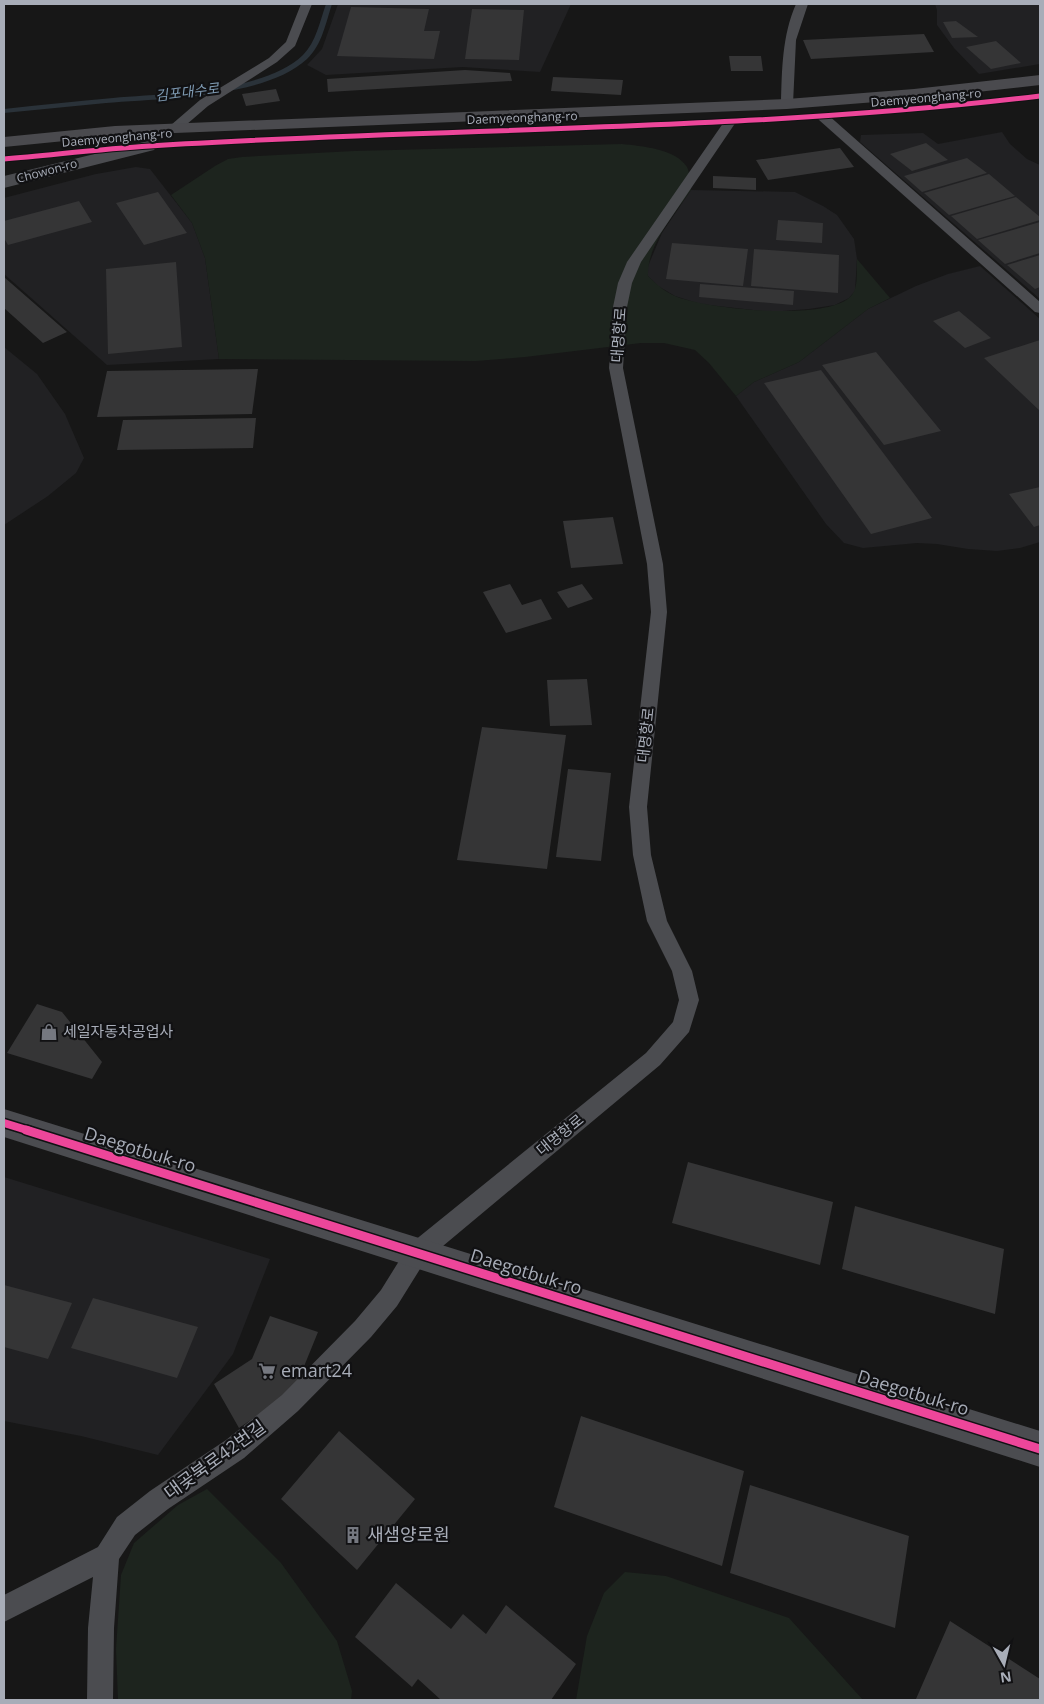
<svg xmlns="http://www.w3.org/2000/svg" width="1044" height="1704" font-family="'Open Sans','Noto Sans KR',sans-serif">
	<rect width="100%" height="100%" fill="#171717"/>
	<!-- built -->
	<path fill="#212123" d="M338 4H571L540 72 463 67 326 75 307 65 322 49Z
		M935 4H1040V64L979 74 954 48 937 25V10Z
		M1002 132 1010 144 1027 159 1040 165V299L860 142 861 135 923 133 938 144Z
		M136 167 150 169 192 223 205 258 219 359 107 365 4 274V198L96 174Z
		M691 190 795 192 823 206 837 215 854 239 857 259 855 291 849 298 835 305 809 309 770 312 700 304 675 296 658 286 648 276V266L662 233Z
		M980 266 1040 319V542L1020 548 997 551 968 549 937 544 917 543 863 548 844 543 826 524 736 396 754 382 799 362 868 309 916 286 948 274Z
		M4 347 37 374 65 414 84 458 76 473 48 496 4 525Z
		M4 1177 270 1259 233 1354 158 1455 81 1436 4 1421Z"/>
	<!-- green -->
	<path fill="#1d241e" d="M622 144C641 146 676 149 687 167 690 173 690 183 691 190 675 214 647 244 648 276 656 284 665 292 675 296 705 309 828 322 851 296 859 287 856 271 857 259L890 298 868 309 799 362 754 382 736 396 709 363 695 350 664 343H641L525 357 476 361 219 359 205 258 192 223 171 195 215 166 228 159 242 157 354 151Z
		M207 1489 281 1563 337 1641 352 1691 351 1700H118L116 1649 121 1575 134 1543 178 1505Z
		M625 1572 666 1576 789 1618 863 1700H576L587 1636 604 1593Z"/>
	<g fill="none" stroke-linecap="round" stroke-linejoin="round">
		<!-- stream -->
		<path fill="#2a3239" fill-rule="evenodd" d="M326 4H332C326 22 322 45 307 59 265 98 162 98 106 103 72 106 38 110 4 113V109C40 105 77 101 113 98 166 93 264 93 303 55 316 42 320 21 326 4Z"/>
	</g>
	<!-- building -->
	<path fill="#353536" d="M351 7 429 9 424 31H440L434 59 337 56Z
		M472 9 524 10 519 60 465 59Z
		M956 21 978 37 952 38 943 22Z
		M924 34 934 52 811 59 803 40Z
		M996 41 1021 63 991 69 966 47Z
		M729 56H761L763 71H731Z
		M465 70 510 73 512 81 328 92 327 79Z
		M553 77 623 80 621 95 551 91Z
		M276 89 280 101 246 106 242 94Z
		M926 143 948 160 912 171 890 154Z
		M840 148 854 167 768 180 756 160Z
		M967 158 987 173 922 192 904 176Z
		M989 174 1015 196 949 215 924 193Z
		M713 176 756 178V190L713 188Z
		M158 192 187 233 144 245 116 203Z
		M1016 197 1040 217V220L977 239 951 216Z
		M79 201 92 222 8 245 4 238V221Z
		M778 220 823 223 822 243 776 240Z
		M1040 222V253L1005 264 978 240Z
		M672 243 748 249 743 286 666 279Z
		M754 249 839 255 838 293 751 286Z
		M1040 255V287L1035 289 1007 265Z
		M176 262 182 347 108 354 106 269Z
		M4 277 67 332 43 343 4 308Z
		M700 284 794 291 793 305 699 297Z
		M959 311 991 338 965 348 933 321Z
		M1040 340V411L984 358Z
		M876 352 941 431 884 445 822 365Z
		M258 369 252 414 97 417 107 371Z
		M821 370 932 518 871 534 764 383Z
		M256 418 253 448 117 450 123 420Z
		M1040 487V525L1034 527 1009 494Z
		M613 517 623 564 571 568 563 521Z
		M510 584 522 605 541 599 552 619 506 633 483 592Z
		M582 584 593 599 568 608 557 592Z
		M587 679 592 725 550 726 547 680Z
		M482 727 566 735 547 869 457 860Z
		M568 769 611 773 601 861 556 857Z
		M37 1004 62 1012 102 1062 92 1079 7 1053Z
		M688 1162 833 1202 820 1265 672 1223Z
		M855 1206 1004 1249 995 1314 842 1269Z
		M4 1285 72 1303 48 1359 4 1347Z
		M93 1298 198 1327 177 1378 71 1348Z
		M270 1316 318 1332 294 1391 239 1428 214 1384 252 1359Z
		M581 1416 744 1471 722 1566 554 1507Z
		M339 1431 415 1499 357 1570 281 1499Z
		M750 1485 909 1536 895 1628 730 1573Z
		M396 1583 451 1629 463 1614 486 1634 506 1605 576 1664 551 1700H441L418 1679 412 1687 355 1637Z
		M950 1621 1040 1679V1700L916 1699Z"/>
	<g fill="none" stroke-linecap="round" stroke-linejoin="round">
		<!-- service -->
		<path fill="#4b4c50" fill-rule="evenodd" d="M301 4H312L295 46 277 62 208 106 179 131H171L169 128 171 125 200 100 269 58 286 42Z
			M796 4H808L796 40 793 104 787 108 781 104C782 69 782 36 796 4Z
			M823 113 827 114 1040 302V313L1035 312 819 120 817 117 819 114Z
			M730 118 736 122 641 262 632 283 627 307 623 368 663 564 667 612 647 807 651 855 667 921 692 971 699 1000 689 1032 660 1065 425 1261 397 1306 371 1337 298 1411 244 1458 168 1509 135 1535 119 1559 114 1628 113 1700H87L88 1628 93 1577 4 1622V1595L98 1547 117 1517 150 1491 226 1440 282 1395 355 1321 381 1290 409 1245 646 1053 673 1022 679 1000 672 971 647 921 633 855 629 807 651 612 647 564 609 368 613 307 618 283 627 262 726 119Z"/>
		<!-- tertiary -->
		<path fill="#4b4c50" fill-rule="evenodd" d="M148 141 154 142 157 146 154 150 4 188V176Z
			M4 1109 1040 1431V1467L4 1137Z"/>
		<!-- secondary -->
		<path fill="#4a4a4e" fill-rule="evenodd" d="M1040 75V85L914 99 787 109 175 133 115 136 4 147V137L115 126 787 99 914 89Z"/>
		<!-- cycleway-far2 casing -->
		<g stroke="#111113" stroke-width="7">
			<path id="cycleway-far2" d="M4 159C52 155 101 149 150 146 446 127 744 132 1040 96"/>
		</g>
		<!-- cycleway-far1 casing -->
		<g stroke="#111113" stroke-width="11">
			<path id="cycleway-far1" d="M4 1123 30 1131"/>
		</g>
		<!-- cycleway casing -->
		<g stroke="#111113" stroke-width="12">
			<path id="cycleway" d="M26 1130 1040 1449"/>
		</g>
		<!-- cycleway-far2 -->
		<use href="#cycleway-far2" stroke="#ed469a" stroke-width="5"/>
		<!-- cycleway-far1 -->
		<use href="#cycleway-far1" stroke="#ed469a" stroke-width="8"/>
		<!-- cycleway -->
		<use href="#cycleway" stroke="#ed469a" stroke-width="9"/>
	</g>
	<!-- icons -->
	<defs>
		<g id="shop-bare" transform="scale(1.35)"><path d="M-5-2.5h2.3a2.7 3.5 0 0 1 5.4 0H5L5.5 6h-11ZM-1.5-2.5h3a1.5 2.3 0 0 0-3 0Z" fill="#757880" stroke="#111113" stroke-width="2.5" paint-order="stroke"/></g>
		<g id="supermarket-bare" transform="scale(1.35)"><path d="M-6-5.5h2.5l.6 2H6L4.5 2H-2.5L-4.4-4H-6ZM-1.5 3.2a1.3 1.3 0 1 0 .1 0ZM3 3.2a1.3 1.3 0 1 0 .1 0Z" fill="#757880" stroke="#111113" stroke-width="2.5" paint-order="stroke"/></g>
		<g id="building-bare" transform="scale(1.35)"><path d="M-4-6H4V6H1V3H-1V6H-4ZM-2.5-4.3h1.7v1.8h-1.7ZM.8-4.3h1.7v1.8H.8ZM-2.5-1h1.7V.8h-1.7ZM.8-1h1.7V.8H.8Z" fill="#757880" stroke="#111113" stroke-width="2.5" paint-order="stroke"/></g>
	</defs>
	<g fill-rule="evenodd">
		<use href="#shop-bare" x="49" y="1032"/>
		<use href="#supermarket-bare" x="267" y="1371"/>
		<use href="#building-bare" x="353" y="1535"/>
	</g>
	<g text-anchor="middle" stroke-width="4.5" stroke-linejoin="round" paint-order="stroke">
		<!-- far-street labels -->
		<g font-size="12" fill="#a8adb8" stroke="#111113">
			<text transform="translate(926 98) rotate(-5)" y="4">Daemyeonghang-ro</text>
			<text transform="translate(522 118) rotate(-2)" y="4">Daemyeonghang-ro</text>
			<text transform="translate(117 138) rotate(-5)" y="4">Daemyeonghang-ro</text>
			<text transform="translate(47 171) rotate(-15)" y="4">Chowon-ro</text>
		</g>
		<!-- far-water labels -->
		<g font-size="14" font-style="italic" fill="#7f9bb3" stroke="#111113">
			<text transform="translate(187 92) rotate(-7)" y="5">김포대수로</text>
		</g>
		<!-- street labels -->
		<g font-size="15" fill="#a8adb8" stroke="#111113">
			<text transform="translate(619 335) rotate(-86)" y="5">대명항로</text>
			<text transform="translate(646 735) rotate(-84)" y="5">대명항로</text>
			<text transform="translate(560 1135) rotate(-39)" y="5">대명항로</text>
		</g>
		<!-- poi labels -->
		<g font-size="15" fill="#a8adb8" stroke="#111113" text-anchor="start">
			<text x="63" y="1037">세일자동차공업사</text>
		</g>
		<!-- near-street labels -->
		<g font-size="18" fill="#a8adb8" stroke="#111113">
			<text transform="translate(140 1150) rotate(17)" y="6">Daegotbuk-ro</text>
			<text transform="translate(526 1272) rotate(17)" y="6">Daegotbuk-ro</text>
			<text transform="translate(913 1393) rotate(17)" y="6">Daegotbuk-ro</text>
			<text transform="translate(215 1460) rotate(-36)" y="6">대곶북로42번길</text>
		</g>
		<!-- near-poi labels -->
		<g font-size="18" fill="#a8adb8" stroke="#111113" text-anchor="start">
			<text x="281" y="1377">emart24</text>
			<text x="367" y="1541">새샘양로원</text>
		</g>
	</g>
	<!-- border -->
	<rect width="1044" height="1704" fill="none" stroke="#a8adb8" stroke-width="10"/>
	<!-- north arrow -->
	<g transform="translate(1004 1664) rotate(172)" stroke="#111113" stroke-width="4" paint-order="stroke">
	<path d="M0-4L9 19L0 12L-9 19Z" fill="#a8adb8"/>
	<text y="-8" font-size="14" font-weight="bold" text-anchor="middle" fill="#a8adb8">N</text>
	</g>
</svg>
